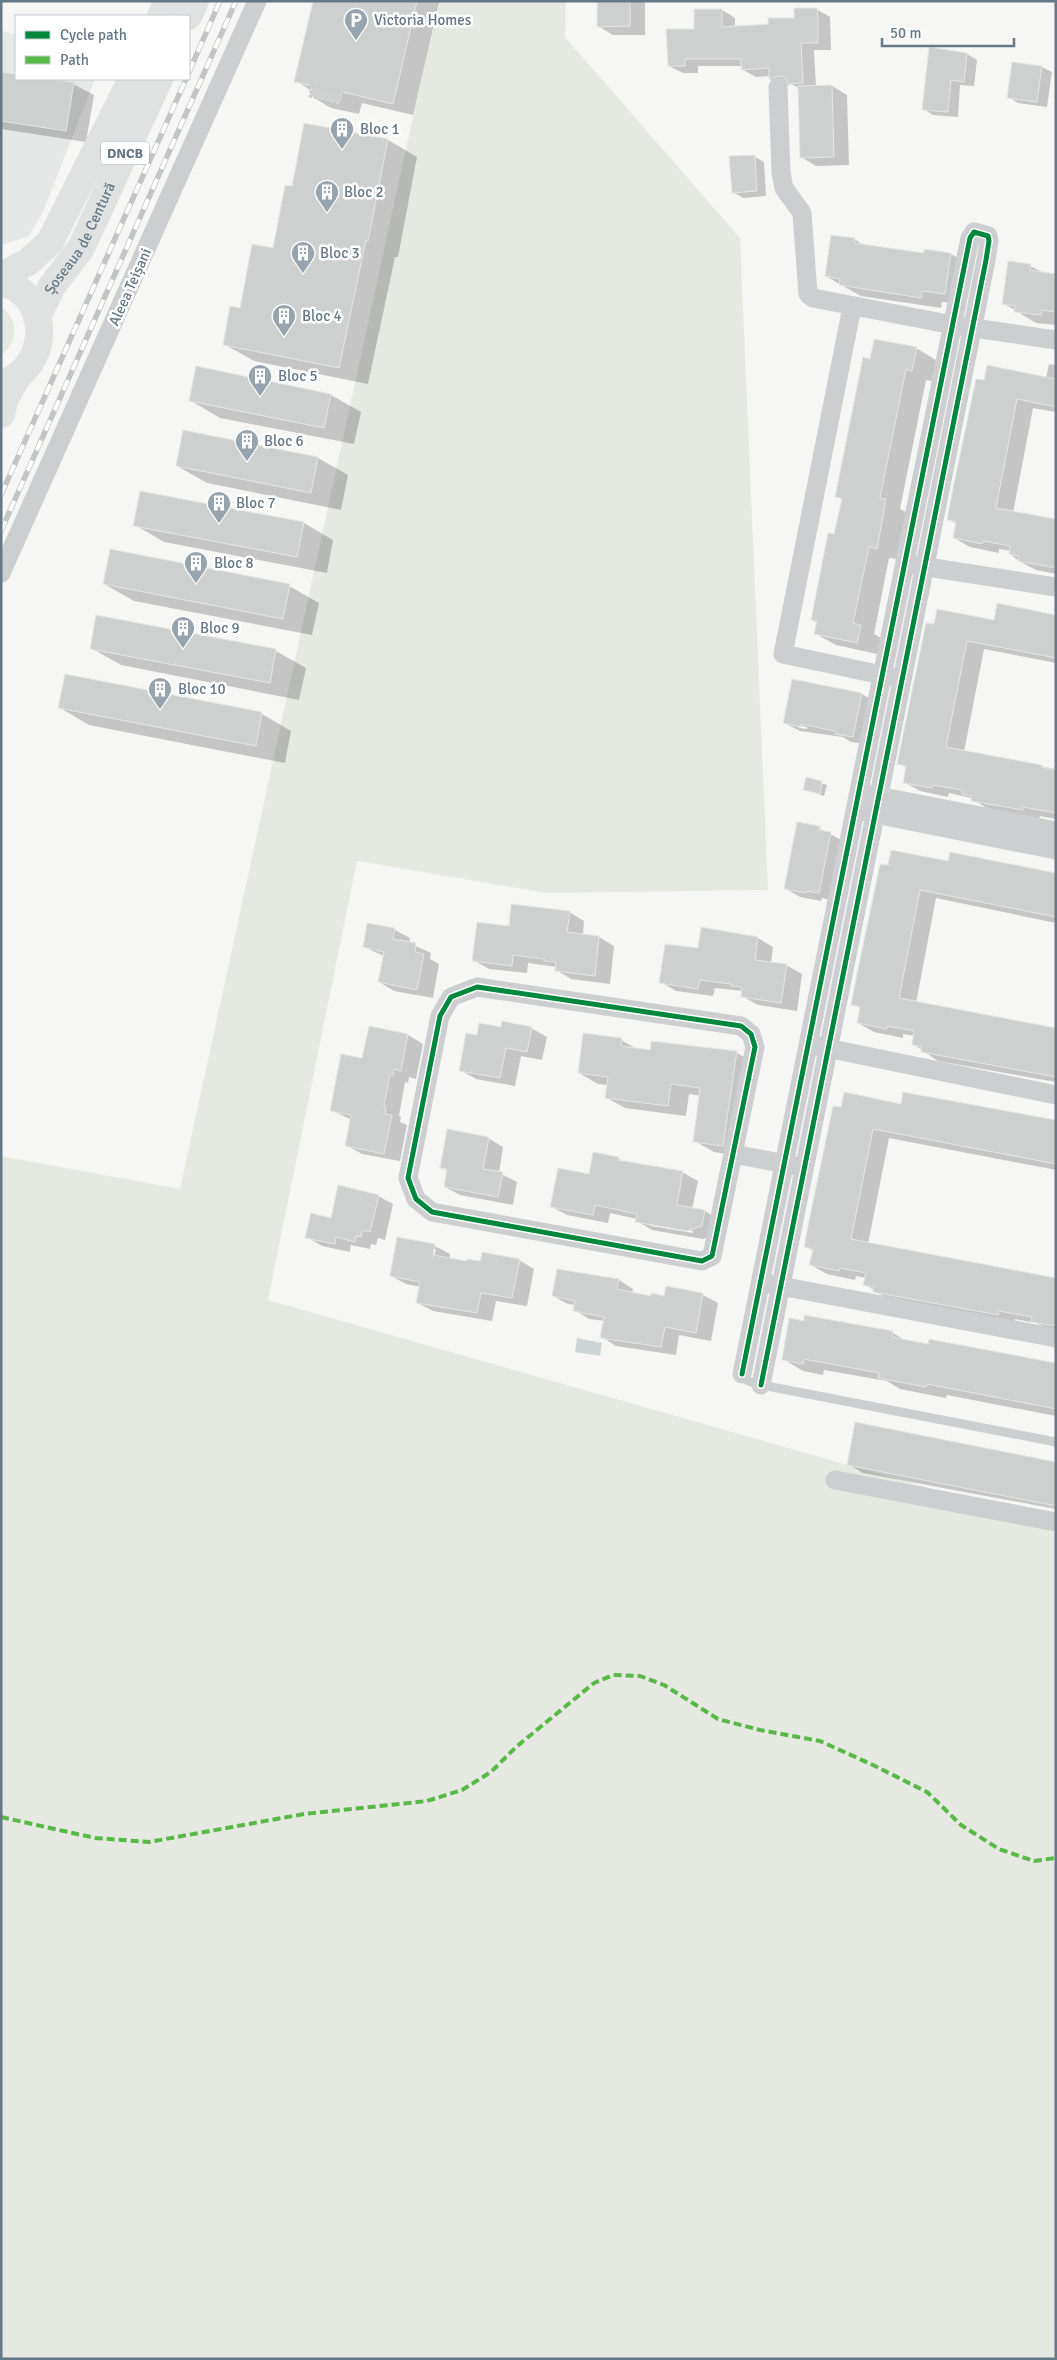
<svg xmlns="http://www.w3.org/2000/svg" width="1057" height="2360" font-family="Signika,sans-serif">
	<rect width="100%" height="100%" fill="#f6f7f5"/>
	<!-- built -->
	<path fill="#e6e8e8" d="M1 31 16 34V79H95L43 212 29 236 1 245Z"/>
	<!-- green -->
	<path fill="#e5e9e2" d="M438 1H566L565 37 740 238 768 890 547 893 357 861 268 1300 1056 1524V2359H1V1156L180 1189Z
		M1 307C19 319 19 343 1 355Z"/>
	<!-- water -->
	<path fill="#cdd5d7" d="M577 1338 602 1343 600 1356 575 1352Z"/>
	<!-- shadow -->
	<path fill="#0003" fill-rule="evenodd" d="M314 1H439L413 115 362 103 359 114 331 108 311 96 312 91 296 81Z
		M598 1H645V35H613L598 26Z
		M816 9 830 17 831 50H814L816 87 832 86 847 95 849 165 816 166 801 157 799 88 791 84 784 87 771 80 770 76 756 77 743 70 742 66H698V73H683L669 66 695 30 722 10 735 18V28L769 25 795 19Z
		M967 54 977 60 974 86 960 85 958 117 933 115 923 109Z
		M1042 67 1052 72 1047 107 1018 103 1008 97Z
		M1 73 16 75V79H40L73 84 94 95 86 142 1 129Z
		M388 140 417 157 398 257H395L368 384 254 361 224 344 274 249 293 188Z
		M754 156 764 162 766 196 743 198 733 192Z
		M854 239 865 246 925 255V250L951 254 971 265 965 305 942 302 941 308 861 296 841 285 826 276Z
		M1030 266 1044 273 1056 275V325L1036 323 1003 303Z
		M916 348 936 360 932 381 926 380 900 509 906 512 897 559 889 558 874 634 881 638 877 654 836 645 816 634 818 623 812 620 835 536 843 500 836 496 871 360Z
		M1049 364 1056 365V412L1033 408 1013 513 1056 521V574L1036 570 1019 561 1010 554 1011 551 999 549V553L970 547 954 538 957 524 948 519 985 381 1046 378Z
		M197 368 331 395 361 412 354 444 220 418 191 401Z
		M184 431 318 458 348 475 341 510 207 483 177 466Z
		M304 523 333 540 327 573 164 542 135 525Z
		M104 584 289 586 319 603 312 635 134 601Z
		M998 605 1056 615V663L984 649 964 752 1056 769V819L1040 816 1039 819 988 809 971 798 949 793 948 797 920 791 904 782 907 768 898 763 927 624 995 622Z
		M97 616 276 651 306 668 299 700 121 665 91 648Z
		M66 676 262 714 291 731 285 763 89 725 60 708Z
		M793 681 862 694 877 703 869 745 851 742 843 737 800 731 784 723ZM799 725 807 727V729L799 728Z
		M807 779 827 785 824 796 805 790Z
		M819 828 845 842 834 901 822 898 821 901 800 897 785 888Z
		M949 863 1056 874V923L936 898 916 1003 1056 1029V1082L938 1061 913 1044 915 1036 903 1034V1038L874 1032 858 1023 861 1009 853 1004 881 865Z
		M569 912 584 921 583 935 599 937 614 946 610 984 571 979 556 970 557 967 528 963 527 973 489 969 473 960 510 927Z
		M368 924 395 930 410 938 409 943 431 953 430 959 439 964 433 998 394 991 379 982 384 956 364 947Z
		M702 928 758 938 773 947 771 963 786 965 802 974 797 1011 758 1005 742 996 743 991 715 988 713 996 676 991 661 982 699 950Z
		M502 1028H531L547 1037 542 1060 521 1056 515 1086 476 1079 460 1070 478 1036Z
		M408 1035 423 1044 416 1079 409 1077 408 1083 405 1082 399 1116 401 1117 400 1122 407 1125 400 1161 362 1154 346 1145 352 1120 331 1110 363 1060Z
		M621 1040 639 1050 651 1051 737 1053 755 1063 742 1156 714 1152 695 1141 701 1096 689 1094 686 1116 625 1108 607 1098 608 1085 598 1084 579 1073Z
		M902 1105 1056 1122V1170L889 1138 868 1244 1056 1278V1332L1036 1323 1015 1319 1014 1323 890 1301 865 1284 866 1278 856 1276 855 1280 827 1274 811 1265 813 1251 805 1246 834 1107Z
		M488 1138 503 1147 499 1173 517 1182 513 1205 460 1195 445 1187 448 1171 442 1168Z
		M618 1158 624 1162 682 1172 698 1181 692 1209 705 1211 720 1220 717 1235 703 1239 652 1230 637 1221V1219L610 1213 608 1223 567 1215 552 1207 590 1175ZM651 1223 693 1231V1233L651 1226Z
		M378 1196 393 1204 385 1240 378 1238 376 1245 371 1244 370 1249 351 1245 350 1252 322 1246 307 1237 332 1219Z
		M398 1239 435 1246 450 1254 449 1259 481 1263 519 1260 534 1269 527 1306 496 1301 492 1321 433 1311 418 1303 421 1287 406 1284 391 1276ZM433 1249H436L433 1261 431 1260Z
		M619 1280 633 1289 632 1293 665 1297 667 1288 703 1295 718 1303 711 1341 679 1335 676 1355 616 1346 602 1337 605 1321 589 1319 575 1310 576 1305 568 1304 553 1296Z
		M805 1317 893 1333 908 1342 1056 1364V1416L947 1395 946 1398 900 1389 887 1381 824 1370 823 1375 803 1371 783 1359 805 1322Z
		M1056 1463V1509L863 1473 848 1464Z"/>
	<!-- building -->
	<path fill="#ced0d0" stroke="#e6e6e5" d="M313 1H417L393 104 342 92 339 103 310 96 312 86 294 82Z
		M597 1H630V26L597 27Z
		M794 8H817L818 18V43H801L803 83 788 84 784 77 778 76 769 80V68L741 70V59H685V66H668L666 29H694V9H722V27L768 24V18H794Z
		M929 47 967 53 964 82 951 80 948 112 922 110Z
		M1012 62 1042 66 1037 102 1007 98Z
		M1 72 16 74V79H49L74 82 66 131 1 121Z
		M832 85 834 157 800 158 798 86Z
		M304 123 388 139 368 241 366 240 339 368 223 345 230 306 240 308 252 244 273 248 285 185 292 186Z
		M755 155 757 191 732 193 729 156Z
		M831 235 855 238 854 243 924 253V249L951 253 945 294 922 291 921 298 839 285 840 279 825 276Z
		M1008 261 1031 264 1030 270 1056 274V312L1042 310 1041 315 1014 312 1015 306 1002 304Z
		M874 339 917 347 912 371 906 369 880 498 886 499 877 549 869 547 853 623 861 625 857 643 814 634 817 621 811 620 828 533 834 534 842 498 835 497 863 357 870 359Z
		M987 365 1056 379V407L1017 399 996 508 1056 519V568L1018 561 1019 556 1009 554 1010 546 983 541 982 544 953 538 956 521 947 520 953 488 976 379 984 380Z
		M196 366 331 394 324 428 189 401Z
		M183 430 318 457 311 493 176 466Z
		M140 491 304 522 297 557 133 526Z
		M110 549 290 584 283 619 103 584Z
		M997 603 1056 615V658L967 641 946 747 1042 765 1041 767 1056 770V813L1023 807V810L971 801V796L962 794V790L933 785 932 788 903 783 906 766 897 764 926 623 934 624 937 609 994 620Z
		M96 615 276 649 270 683 90 649Z
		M65 674 262 712 256 746 58 708Z
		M792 679 862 693 853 737 835 734V731L801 724V727L783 723Z
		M806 777 822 781 820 794 803 790Z
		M797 822 820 826 819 830 831 832 819 893 807 891 806 893 784 889Z
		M891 850 948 861 950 852 1056 873V917L920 890 899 998 1056 1028V1077L921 1052 922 1047 912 1045 914 1031 887 1026V1029L857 1023 860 1007 851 1005 857 974 880 864 888 865Z
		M511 904 570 911 567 932 599 936 595 976 555 971 556 962 544 961V959L513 955 512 966 472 961 477 922 509 926Z
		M367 923 395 928 393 939 416 943 415 952 424 954 417 990 378 982 384 952 363 947Z
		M701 927 758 937 755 960 787 964 781 1003 741 997 742 987 731 986V984L700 980 698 989 659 983 665 944 698 948Z
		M502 1021 532 1027 527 1052 506 1048 500 1078 459 1071 466 1033 477 1035 479 1023 501 1027Z
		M369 1026 408 1034 401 1071 394 1069 393 1075H390L384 1106 386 1107 385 1114 392 1115 384 1154 345 1146 351 1115 330 1111 341 1054 362 1058Z
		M583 1033 622 1038 621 1046 650 1050 651 1041 737 1051 723 1146 693 1142 700 1088 671 1084 668 1106 605 1098 608 1077 578 1073Z
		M844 1092 901 1104 903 1092 1056 1120V1164L873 1129 851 1239 1056 1278V1326L1031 1322 1032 1317 999 1311 998 1315 873 1292V1287L863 1285 866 1273 840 1268 839 1271 809 1265 813 1249 804 1247 810 1216 833 1106 841 1107Z
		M447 1129 489 1137 483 1169 503 1172 498 1197 444 1187 447 1169 440 1168Z
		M593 1152 619 1157 618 1160 683 1171 677 1205 705 1210 702 1226 687 1231 635 1222 637 1214 595 1205 593 1215 550 1207 558 1168 589 1174Z
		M338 1185 379 1195 370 1232 362 1230 361 1237 356 1236 355 1242 336 1237 335 1244 305 1238 311 1213 331 1218Z
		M397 1237 435 1244 433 1255 467 1261V1259L480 1261 482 1252 520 1259 512 1298 481 1293 477 1313 416 1303 420 1282 390 1276Z
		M557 1269 619 1279 617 1289 651 1296V1293L664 1296 666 1286 703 1293 696 1333 665 1327 661 1347 600 1338 604 1317 573 1311 575 1301 552 1296Z
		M804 1315 893 1331 892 1337 928 1344 929 1339 1056 1363V1409L927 1384 926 1387 878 1378 879 1373 804 1359 803 1364 782 1360 789 1318 804 1321Z
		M855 1422 1056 1462V1506L847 1465Z"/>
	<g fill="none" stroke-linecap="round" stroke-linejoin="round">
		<!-- path -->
		<path stroke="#cbcccc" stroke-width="3" stroke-dasharray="2.5 2.5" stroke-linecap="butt" d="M312 86 342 92 339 103 310 96Z"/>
		<!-- service -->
		<path stroke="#cccecf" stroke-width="9" d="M742 1374 748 1381 761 1385 1056 1442"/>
		<!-- minor -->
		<path stroke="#cccecf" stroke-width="19" d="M778 87 781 173 784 188 802 213 808 294 813 298 953 325 1056 340
			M852 307 783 654 896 678
			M914 565 1056 587
			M1 573 257 1
			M868 794 1056 831
			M865 812 1056 850
			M477 987 741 1026 751 1034 755 1047 712 1256 702 1261 432 1212 416 1199 408 1178 440 1016 451 997Z
			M817 1046 1056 1095
			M734 1154 796 1166
			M770 1284 1056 1338
			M742 1374 970 238 974 232 988 236 989 241 986 260 761 1385
			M835 1480 1056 1522"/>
		<!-- primary -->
		<g stroke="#e0e1e1" stroke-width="28">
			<path d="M161 16 168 1"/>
			<path d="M188 16 195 1"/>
			<path d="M1 276 28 262 50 242 132 79"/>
			<path d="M1 282C53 294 51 369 1 384"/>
			<path id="s1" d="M37 317 52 286 81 248 159 79"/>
			<path d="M1 414 5 398 18 376"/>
		</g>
		<!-- rail casing -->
		<g stroke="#c2c4c5" stroke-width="5.5">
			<path id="rail" d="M189 72 220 1
				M1 495 186 79
				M1 531 236 1"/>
		</g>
		<!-- rail -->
		<use href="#rail" stroke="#fff" stroke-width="4" stroke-dasharray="11" stroke-linecap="butt"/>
		<!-- quiet -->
		<path stroke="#58b947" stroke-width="4" stroke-dasharray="8 4" stroke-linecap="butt" d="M1 1817 95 1838 149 1842 304 1814 427 1801 462 1790 491 1772 516 1747 594 1683 613 1675 640 1676 664 1685 718 1719 760 1730 820 1741 873 1765 927 1792 961 1825 999 1849 1034 1861 1056 1858"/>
		<!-- cycleway casing -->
		<g stroke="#fff" stroke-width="8">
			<path id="cycleway" d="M477 987 741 1026 751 1034 755 1047 712 1256 702 1261 432 1212 416 1199 408 1178 440 1016 451 997Z
				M742 1374 970 238 974 232 988 236 989 241 986 260 761 1385"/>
		</g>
		<!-- cycleway -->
		<use href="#cycleway" stroke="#00873e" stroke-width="5"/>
	</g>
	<!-- icons -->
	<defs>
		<g id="parking-pin" transform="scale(1.25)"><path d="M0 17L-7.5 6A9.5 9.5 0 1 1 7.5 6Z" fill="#98a4ad" stroke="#fff"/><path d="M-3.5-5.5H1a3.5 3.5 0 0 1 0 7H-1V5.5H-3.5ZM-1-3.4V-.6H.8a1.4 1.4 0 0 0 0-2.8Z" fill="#fff"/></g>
		<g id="building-pin" transform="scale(1.25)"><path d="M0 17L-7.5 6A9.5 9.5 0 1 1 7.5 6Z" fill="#98a4ad" stroke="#fff"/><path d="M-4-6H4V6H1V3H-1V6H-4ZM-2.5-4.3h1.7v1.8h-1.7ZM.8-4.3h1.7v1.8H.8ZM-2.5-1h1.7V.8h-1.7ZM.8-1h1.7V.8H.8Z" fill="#fff"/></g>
	</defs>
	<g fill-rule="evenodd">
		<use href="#parking-pin" x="356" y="20"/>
		<use href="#building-pin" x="342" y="129"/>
		<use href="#building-pin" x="327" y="192"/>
		<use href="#building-pin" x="303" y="253"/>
		<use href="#building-pin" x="284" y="316"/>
		<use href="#building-pin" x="260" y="376"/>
		<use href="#building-pin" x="247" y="441"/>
		<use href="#building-pin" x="219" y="503"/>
		<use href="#building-pin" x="196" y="563"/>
		<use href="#building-pin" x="183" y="628"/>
		<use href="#building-pin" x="160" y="689"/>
	</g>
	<g text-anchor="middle" stroke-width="5" stroke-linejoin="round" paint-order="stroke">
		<!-- shield labels -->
		<rect fill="#fff" stroke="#94a0aa" stroke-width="1" x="101" y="141.5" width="48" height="23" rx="4"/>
		<g font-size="14" font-weight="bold" fill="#667786">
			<text x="125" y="158">DNCB</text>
		</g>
		<!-- poi labels -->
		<g font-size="15" fill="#667786" stroke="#fff" text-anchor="start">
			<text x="374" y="25">Victoria Homes</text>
			<text x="360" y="134">Bloc 1</text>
			<text x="344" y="197">Bloc 2</text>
			<text x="320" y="258">Bloc 3</text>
			<text x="302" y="321">Bloc 4</text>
			<text x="278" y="381">Bloc 5</text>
			<text x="264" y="446">Bloc 6</text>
			<text x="236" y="508">Bloc 7</text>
			<text x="214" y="568">Bloc 8</text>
			<text x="200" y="633">Bloc 9</text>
			<text x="178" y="694">Bloc 10</text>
		</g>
		<!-- street labels -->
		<g font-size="15" fill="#667786" stroke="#fff">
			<text dy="5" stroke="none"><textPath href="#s1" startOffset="90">Șoseaua de Centură</textPath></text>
			<text transform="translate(130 287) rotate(-66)" y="5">Aleea Teișani</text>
		</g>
	</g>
	<!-- border -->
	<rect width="1057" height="2360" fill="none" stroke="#667786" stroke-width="5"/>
	<!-- legend -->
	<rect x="15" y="15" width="175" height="65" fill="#ffffff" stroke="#c2c9cf"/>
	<rect x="25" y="31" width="25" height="8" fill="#00873e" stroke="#c2c9cf"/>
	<text x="60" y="40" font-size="15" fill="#667786">Cycle path</text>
	<rect x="25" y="56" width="25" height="8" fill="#58b947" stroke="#c2c9cf"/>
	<text x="60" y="65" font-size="15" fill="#667786">Path</text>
	<!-- scale -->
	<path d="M882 38v8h132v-8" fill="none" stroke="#667786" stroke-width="2.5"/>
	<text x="890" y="38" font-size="15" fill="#667786" stroke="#ffffff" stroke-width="4" paint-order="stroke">50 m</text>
</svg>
